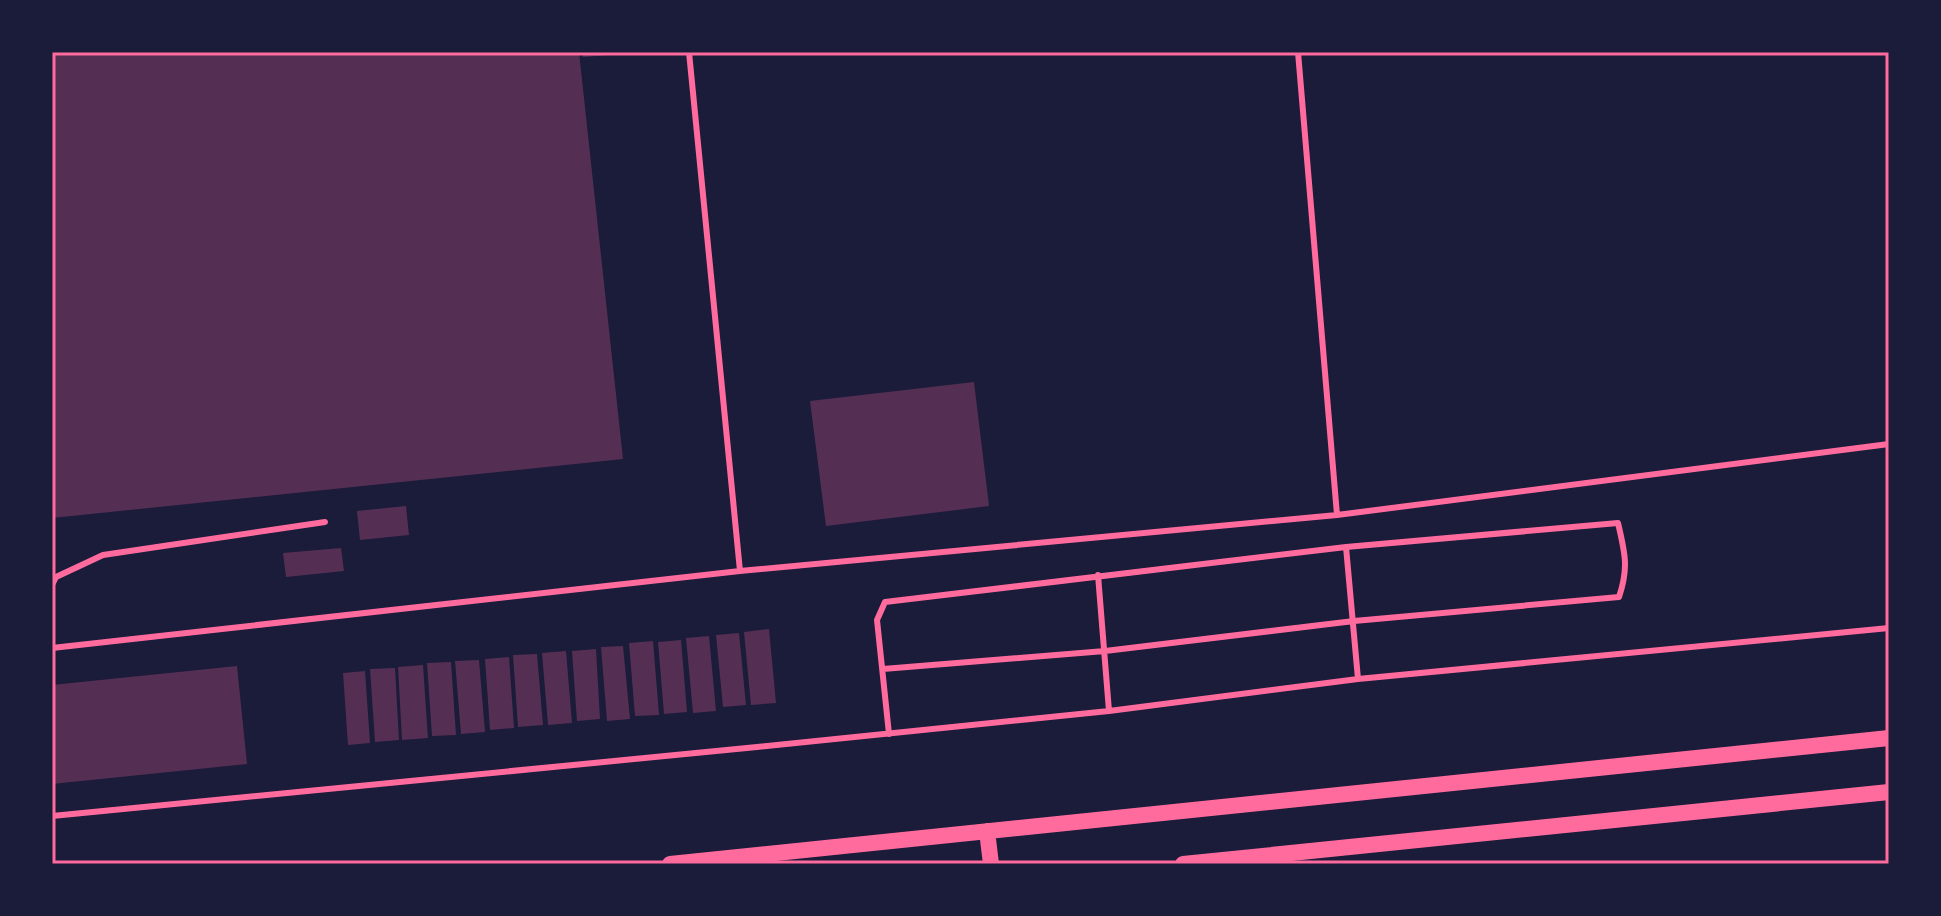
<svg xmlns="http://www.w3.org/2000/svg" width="1941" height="916" font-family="'Asap Condensed',sans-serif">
	<rect width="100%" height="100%" fill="#1b1b3a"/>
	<!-- building -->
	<path fill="#542f53" d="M52 52H579L623 459 52 518Z
		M583 52H609V55L583 57Z
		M974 382 989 506 826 526 810 401Z
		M406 506 409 535 360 540 357 511Z
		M341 548 344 571 286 577 283 553Z
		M769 629 776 703 751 705 744 632Z
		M739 633 746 705 723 707 716 635Z
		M709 636 716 711 693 713 686 638Z
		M681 640 687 712 664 714 658 642Z
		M653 641 659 715 635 716 629 643Z
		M623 646 630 719 607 721 601 647Z
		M596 649 600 719 577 721 572 651Z
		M566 651 572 723 548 725 542 653Z
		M537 654 543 725 518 727 513 655Z
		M509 657 514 728 490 730 485 659Z
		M479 660 485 732 461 734 455 661Z
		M451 662 456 735 432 736 427 663Z
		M423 665 428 738 402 740 398 667Z
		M237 666 247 764 52 784V685Z
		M395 668 399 740 375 742 370 669Z
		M365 671 370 743 348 745 343 673Z"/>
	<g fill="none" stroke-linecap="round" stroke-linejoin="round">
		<!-- service -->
		<path stroke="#ff6b9d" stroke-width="6" d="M689 52 740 571
			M1298 52 1337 515
			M1346 547 1358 679
			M1098 575 1109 711
			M52 585 56 577 103 555 325 522
			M52 648 740 571 1337 515 1889 444
			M883 669 1105 651 1354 621 1619 597C1629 568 1625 553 1618 523L1346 547 885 602 877 620 889 734
			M52 816 757 747 1109 711 1358 679 1889 628"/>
		<!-- secondary -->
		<path stroke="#ff6b9d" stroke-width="16" d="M987 831 991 864
			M670 864 1889 738
			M1183 864 1889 792"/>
	</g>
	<!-- border -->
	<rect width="1941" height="916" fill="none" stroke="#1b1b3a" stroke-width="108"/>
	<rect x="54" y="54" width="1833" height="808" fill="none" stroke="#ff6b9d" stroke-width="3"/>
</svg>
